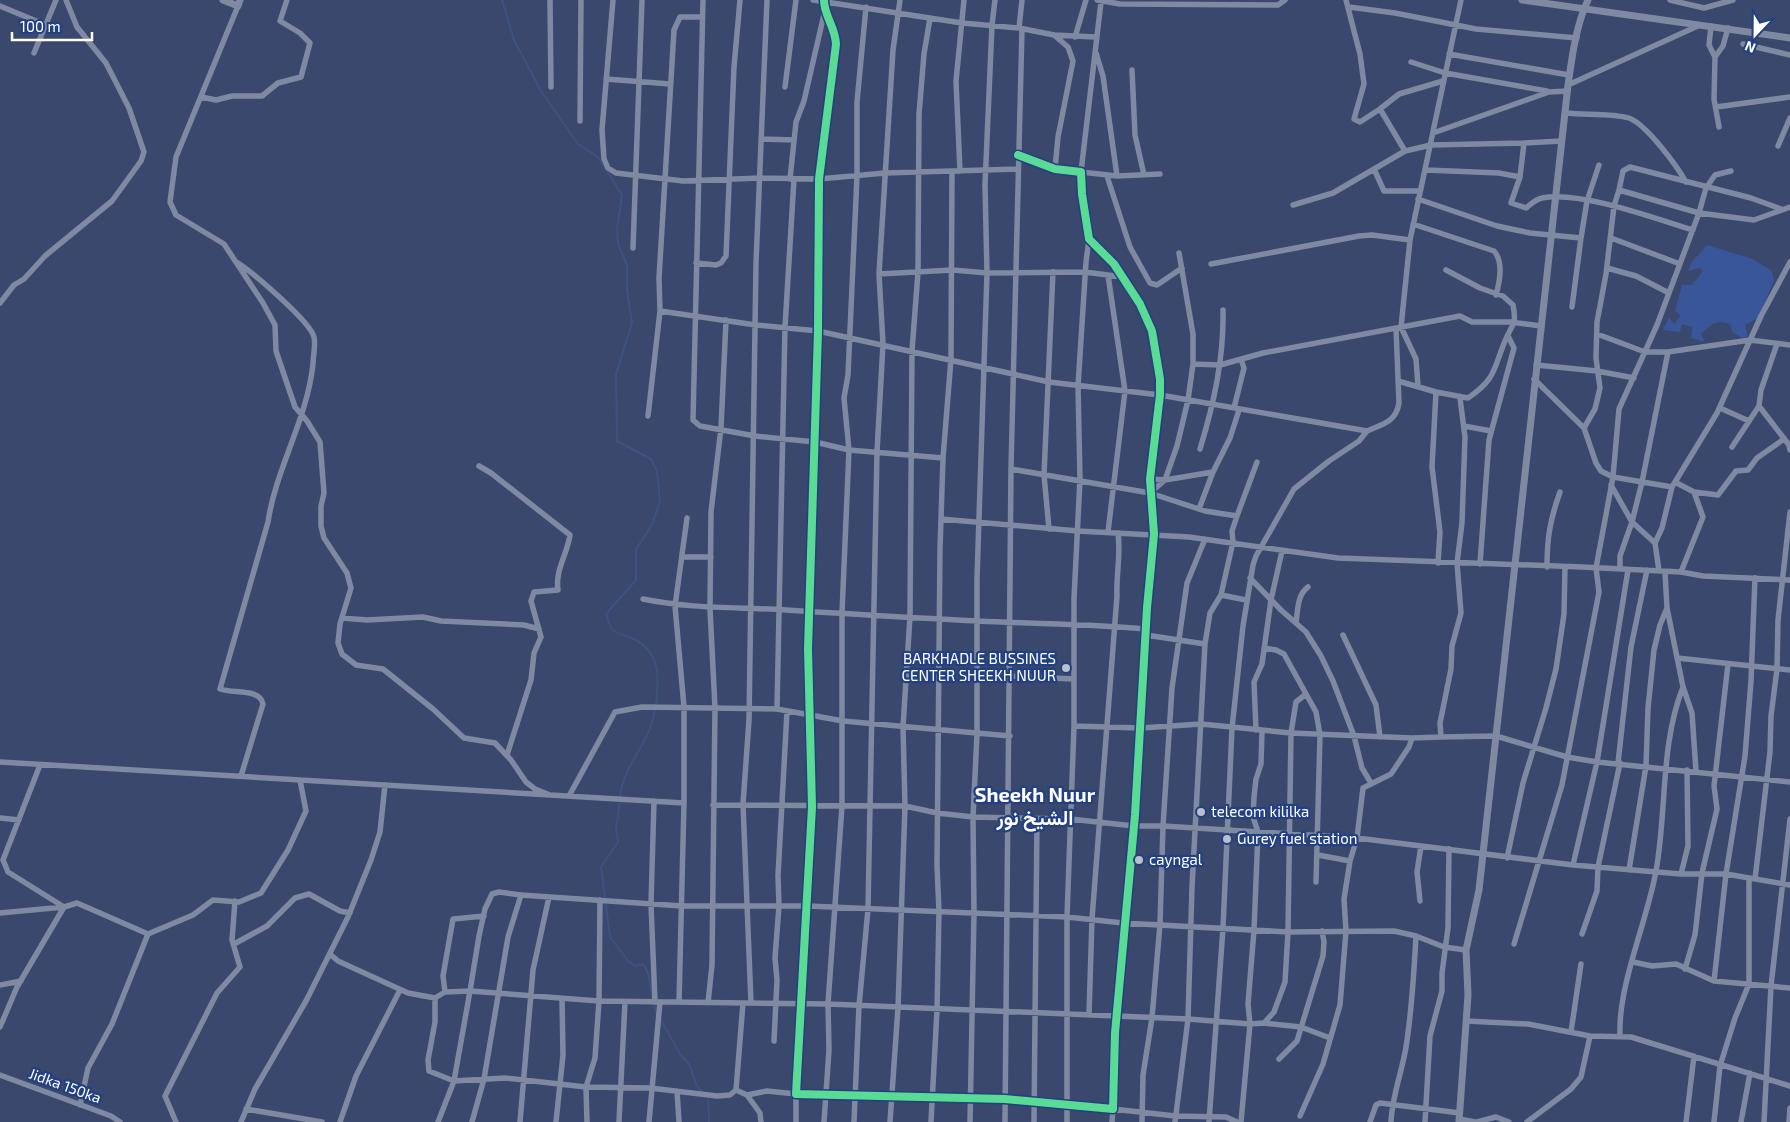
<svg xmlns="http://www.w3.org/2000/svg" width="1790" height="1122" font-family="'Exo 2',Vazirmatn,sans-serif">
	<rect width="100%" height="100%" fill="#39486c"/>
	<!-- green -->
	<path fill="#385699" d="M1707 245 1753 259 1772 271 1774 281 1758 318 1745 325 1748 336 1742 338 1732 332 1730 324C1717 319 1710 325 1701 334L1705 342 1691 338 1692 327 1682 324 1680 332 1663 330 1669 317 1674 324 1681 315 1675 311 1682 285H1692L1703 271 1700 268 1688 271 1691 263Z"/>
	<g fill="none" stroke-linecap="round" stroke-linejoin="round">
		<!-- stream -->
		<path stroke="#3e5282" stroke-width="2" d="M502 0 514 40 541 91 578 144 598 157 622 195 617 229 618 244 627 265V290L632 323 616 374 617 441 651 459 657 471 660 501 652 525 636 549V580L606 614 612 630C619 634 627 636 634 639 661 653 659 678 656 705
			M620 797C623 764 652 741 655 709
			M620 801 616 828 618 842 601 867 610 937 629 962 635 966 643 964C654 978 648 998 657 1014
			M661 1020 680 1054 689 1064 697 1086 703 1093
			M708 1098 709 1122"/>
		<!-- minor -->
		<path stroke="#7f89a2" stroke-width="5.5" d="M550 0 551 87
			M613 0 602 130 604 159 608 168 616 173 683 181 760 178 819 179 885 173 1018 169
			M703 0 693 420 700 426 755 436 815 442 849 450 943 458
			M813 0 962 23 1019 28 1054 35 1095 37
			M824 0C824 16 835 26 836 44L819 179 818 331 808 649 812 807 796 1094 1005 1099 1113 1109 1115 1033 1135 815 1147 608 1154 534 1150 479 1160 395V379L1152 331 1140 304 1114 264 1089 239 1082 194 1081 172 1055 169 1018 155
			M1097 0 1120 4 1278 5 1285 0
			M1346 0 1360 54 1364 84 1354 119 1360 122 1380 109 1405 151
			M1670 0 1704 8 1733 0
			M1101 2 1081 172 1117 176 1160 174
			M0 6 46 25
			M238 6 176 157 170 202 176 215 224 244 263 303 275 325 276 351 295 407 307 421 320 442 324 493 321 506V526L324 538 347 573 351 588 340 624 338 643 342 654 356 665 383 669 433 709 464 738 495 743 511 760 526 782 535 789 550 795
			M1349 7 1395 13 1476 29 1577 38
			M702 17H680L674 30 659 278 660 311 756 325 818 331 1049 382 1160 395 1367 431 1359 441 1329 461 1294 489 1256 556 1253 565 1243 626 1232 728 1223 928 1209 1122
			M1711 26 1709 45 1715 57
			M1019 28 1022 0
			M1054 35 1068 47 1073 61 1058 137 1055 169
			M1075 37 1086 0
			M1743 44 1790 55
			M34 53 56 0
			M1096 53 1103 76 1117 176
			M1449 54 1569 75
			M1411 62 1445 73 1547 91
			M1132 70 1135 135 1144 175
			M606 79 670 84
			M1568 85 1700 25
			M785 87 796 0
			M201 97 216 100 232 96H262L278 83 301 77 310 43 300 33 280 21 287 0
			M1716 107 1790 97
			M1380 109 1399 94 1443 81
			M1566 113C1584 115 1613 113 1629 118 1646 124 1677 166 1686 182
			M580 121 581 0
			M1719 127 1714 99 1715 57 1723 46 1728 28
			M1433 133 1549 92 1568 91
			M761 139 794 140
			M1562 141 1524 143 1520 177 1511 203 1526 208C1531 204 1536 199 1542 198 1579 190 1656 219 1693 230
			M1778 146 1790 118
			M1374 169 1384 191H1420
			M1426 170 1499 173 1520 177
			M960 171 956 81 964 0
			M1107 176 1130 247 1150 283 1157 285 1182 268
			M790 179 796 122 804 101 825 10
			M1619 190 1623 171 1630 167 1751 198 1781 209
			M1418 199 1497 226 1530 233 1581 238 1587 201 1599 165
			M1293 205 1333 193 1405 151 1431 145 1524 143
			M1413 224 1494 251C1504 262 1500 281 1496 295
			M1611 238 1680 264
			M633 248 642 0
			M238 263C253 273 310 321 314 337 316 345 313 356 313 364 307 420 276 468 268 522L220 689C233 694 260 688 263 704L241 776
			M696 263 716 265 721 263 726 256 734 67 740 0
			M1211 264 1359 236 1372 235 1410 240
			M1607 268 1636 276 1669 293
			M879 274 953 270 987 273 1085 272 1123 277
			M1108 275 1125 391 1108 532
			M0 303 14 285 24 279 45 256 112 201 141 161 144 152 129 108 106 63 77 27 66 0
			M1572 307 1581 238
			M1597 334 1645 352H1668L1750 340 1790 345
			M1193 364 1220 365 1263 353 1460 316 1472 322H1510L1541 326
			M1536 365 1597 371 1634 378
			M1534 379 1584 428 1596 463 1601 471 1613 477 1672 487
			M1398 381 1436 392 1468 398C1496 379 1493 370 1505 341 1512 324 1517 325 1513 305L1503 296 1480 288 1446 270
			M1418 386 1416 359 1401 327 1410 240 1461 0
			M1436 392 1432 467 1440 532 1438 563
			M1759 406 1789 445 1790 450
			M1234 408 1244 368 1241 359
			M1720 408 1749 421
			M648 416 660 311
			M1464 426 1491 431
			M1584 428 1595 409 1600 388 1596 358 1597 322 1606 274 1614 206 1619 190 1699 213 1706 188 1715 175 1731 171
			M1367 431C1383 424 1396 422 1399 403L1396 328
			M1732 447 1759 406 1761 390 1777 344
			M1200 449C1214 403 1224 358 1223 310
			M479 466 491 473 570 535C567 555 555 570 558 590L534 592 531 601 541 637 534 653 531 680 507 755
			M1011 469 1150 493 1205 511 1237 516 1232 531 1233 542 1221 595 1210 613 1205 644 1192 887 1188 1019 1175 1122
			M1150 479 1165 480 1213 472 1230 438 1239 410
			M1675 482 1694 492 1703 517 1681 572
			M1611 485 1632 522 1655 543 1659 571
			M1694 492 1718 495 1736 471 1748 470 1757 458 1784 439
			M1150 493 1165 480 1177 446 1188 400 1193 364V334L1179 253
			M1199 509 1213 472
			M1237 516 1257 462
			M941 519 1078 531 1189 537 1338 558 1582 567 1681 572 1703 576 1790 580
			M1049 529 1044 475 1053 272
			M1655 543 1662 528 1672 487 1717 413 1761 316 1790 262
			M682 557H711
			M1480 564 1489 440 1514 348 1508 336
			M1547 567C1547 538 1550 520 1560 492
			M1620 569V556L1632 522 1642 482 1668 352
			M1665 572 1667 608 1683 687 1692 713 1696 771
			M1250 578 1281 610 1306 632 1321 656 1333 681 1354 736 1362 768 1371 783
			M1221 595 1246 600
			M643 599C691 609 737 607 786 610 850 614 915 618 979 621 1035 624 1090 624 1146 629
			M342 618 367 620 423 617 441 621 524 625 539 629
			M1296 623C1298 610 1297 595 1308 587
			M1146 635 1205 644
			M1343 635 1376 705 1380 737
			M1264 648 1276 650 1284 654 1316 712 1320 735 1316 882
			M1677 658 1790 670
			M1010 676 1073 679
			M1306 694 1296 702 1291 733 1288 932 1285 982 1274 1012 1264 1023 1250 1024 1188 1019 828 1004 599 1001 470 991 479 936 485 909 492 894 499 892 521 895 682 906H808L1067 917 1123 923 1288 932 1394 931 1416 936 1444 947 1466 950
			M777 709 785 327 794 179
			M1074 726 1141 728 1201 724 1291 733 1412 738
			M1256 730 1254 682 1262 664 1271 600 1282 551
			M1441 737 1496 736 1567 757 1597 762 1790 782
			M0 762 684 803
			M1618 763 1631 647 1647 570
			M40 765 3 860 8 872 64 907
			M569 796 615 712 642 707 777 709 843 721 1010 736
			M654 801 651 904 655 1002
			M713 805 905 806 937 813 973 817 1070 819 1134 826H1163L1357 838 1573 865 1681 874H1726L1790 885
			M0 818 19 820
			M1318 855 1350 861
			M1507 858 1523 783 1546 708 1556 669 1564 614 1565 567
			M1573 865 1597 762 1628 570
			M1629 870 1646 766 1648 708 1654 650 1660 625 1667 608
			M1681 874 1688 846 1687 770
			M1755 879 1770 752 1771 716 1777 669 1778 620 1790 512
			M1420 901 1417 872 1421 846
			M0 913 64 907
			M1582 934 1597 891 1598 867 1620 763
			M234 944 267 926 295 898 309 894 340 911 350 913
			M1514 944 1562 785 1599 592 1596 568 1613 477 1619 409 1657 325 1699 213 1754 220 1790 207
			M331 955 338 961 408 993 435 998
			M1633 962 1652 966 1676 964 1714 981 1790 988
			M1685 969 1695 935 1702 873 1717 809 1714 786 1728 664
			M1714 981 1726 874 1745 756 1751 681 1755 578
			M0 985 21 981
			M445 992 443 976 453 919 484 916
			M679 1002 684 803V707L675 606 687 518
			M708 1003 712 965 715 708 710 609 711 512 721 428 726 320
			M751 1003 743 804 749 720 756 263 767 0
			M1089 1015 1092 919 1117 596C1116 576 1121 552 1118 533
			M1466 1021 1528 1024 1590 1036 1631 1037 1790 1086
			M1264 1023 1301 1027 1330 1038
			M0 1027 17 987 64 907 77 903 148 934
			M1571 1032 1581 964
			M1620 1035C1618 985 1647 922 1656 871 1667 811 1660 745 1683 687
			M774 1041 777 980 775 958 779 906 778 876 787 711
			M1279 1059 1297 1041 1323 956 1324 942 1322 931
			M0 1075 111 1116 120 1122
			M736 1090 747 1095 767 1091 796 1094V1122
			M677 1091 679 1122
			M747 1095 760 1113 761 1122
			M80 1105 88 1068 112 1024 148 934 193 915 213 900 239 902 261 893 288 850 306 811 300 780
			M246 1109 322 1122
			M1300 1116 1323 1064 1340 1005 1346 931 1344 899 1350 861 1357 838 1363 788 1391 774 1409 747 1412 738 1441 737 1440 723 1451 669 1452 646 1461 613 1457 563 1462 523 1465 437 1460 398
			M1459 1119 1475 1122
			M176 1122 165 1096 217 993 240 967 232 940 235 901
			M241 1122 255 1089 306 1001 348 917 371 860 380 832 385 785
			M340 1122 356 1076 400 990
			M438 1122 454 1081 470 991 445 992 435 998V1022L428 1060 429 1071 454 1081 505 1078 586 1087 650 1088 717 1096 730 1095 736 1090 743 1003
			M472 1122 484 1079 508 937 521 895
			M520 1122 533 970 549 897
			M556 1122 563 1055 562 999
			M587 1122 586 1087 595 1058 599 1001 600 900
			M619 1122 625 1002
			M649 1122 660 1002
			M824 1122 829 1050 828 1004 842 806V613L849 450 844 398 848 375 857 176V102L866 7
			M854 1122 859 1006 868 909 877 452 883 344 879 274 893 50 900 0
			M890 1122 898 1008 905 806 903 727 910 616 912 351 918 272 919 114 924 54 930 18
			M931 1122 937 1010 939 912 937 865 940 549 943 458 951 359 952 171
			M970 1122 974 913 973 817 977 734V579L987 273 985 185 992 25 995 0
			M1005 1122 1011 469 1022 29
			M1034 1122 1037 819
			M1067 1122V917L1074 726V599L1080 479 1078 386 1086 262 1089 239
			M1112 1122 1113 1109 1175 1116 1226 1117 1237 1122
			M1142 1122 1143 1075 1152 1018 1160 924 1163 826 1172 688 1187 583 1205 539
			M1241 1122 1250 1024 1248 1004 1254 930 1258 832 1253 817 1254 797 1256 779 1261 764 1262 731
			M1370 1122 1376 1105 1380 1103 1460 1113
			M1391 1122C1392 1096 1402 1072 1406 1047 1412 1010 1414 973 1416 936
			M1425 1122 1430 1036 1442 991V973L1448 928 1449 849
			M1477 1122 1496 1117 1509 1122
			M1527 1122 1571 1089 1581 1077 1590 1036
			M1686 1122 1694 1056
			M1714 1122 1720 1066 1735 1018 1749 984V878
			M1741 1122 1750 1073
			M1764 1122 1771 986 1790 819
			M1789 1122 1790 1108"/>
		<!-- tertiary -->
		<path stroke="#7f89a2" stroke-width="7" d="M223 0 238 6 240 0
			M1522 0 1790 38
			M1459 1122 1468 995 1466 950 1479 890 1568 85C1572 57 1576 25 1588 0"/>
		<!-- cycleway casing -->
		<g stroke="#234082" stroke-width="11">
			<path id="cycleway" d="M824 0C824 16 835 26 836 44L819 179 818 331 808 649 812 807 796 1094 1005 1099 1113 1109 1115 1033 1135 815 1147 608 1154 534 1150 479 1160 395V379L1152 331 1140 304 1114 264 1089 239 1082 194 1081 172 1055 169 1018 155"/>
		</g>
		<!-- cycleway -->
		<use href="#cycleway" stroke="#5adb95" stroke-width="8"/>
	</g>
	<!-- markers -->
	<g fill="#babfcc" stroke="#234082" stroke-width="2">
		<circle cx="1066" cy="668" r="5"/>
		<circle cx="1201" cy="812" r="5"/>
		<circle cx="1227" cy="839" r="5"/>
		<circle cx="1139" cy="860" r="5"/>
	</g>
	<g text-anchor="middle" stroke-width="4.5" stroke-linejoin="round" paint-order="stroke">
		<!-- poi labels -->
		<g font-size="15" fill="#fff" stroke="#234082" text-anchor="start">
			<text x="1056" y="664" text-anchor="end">BARKHADLE BUSSINES<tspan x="1056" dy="17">CENTER SHEEKH NUUR</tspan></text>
			<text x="1211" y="817">telecom kililka</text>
			<text x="1237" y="844">Gurey fuel station</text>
			<text x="1149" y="865">cayngal</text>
		</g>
		<!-- street labels -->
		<g font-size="15" fill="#fff" stroke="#234082">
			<text transform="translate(65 1086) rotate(20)" y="5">Jidka 150ka</text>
		</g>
		<!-- district labels -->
		<g font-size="20" font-weight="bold" fill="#fff" stroke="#234082">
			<text x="1035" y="802">Sheekh Nuur<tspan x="1035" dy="23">الشيخ نور</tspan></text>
		</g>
	</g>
	<!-- north arrow -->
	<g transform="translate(1755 35) rotate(202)" stroke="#234082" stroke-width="4" paint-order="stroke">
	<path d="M0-4L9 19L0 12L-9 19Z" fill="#ffffff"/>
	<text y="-8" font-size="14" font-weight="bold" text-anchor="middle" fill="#ffffff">N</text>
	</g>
	<!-- scale -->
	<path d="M12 32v8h80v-8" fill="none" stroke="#ffffff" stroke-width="2.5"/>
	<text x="20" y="32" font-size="15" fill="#ffffff" stroke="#234082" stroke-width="4" paint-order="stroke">100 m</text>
</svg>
